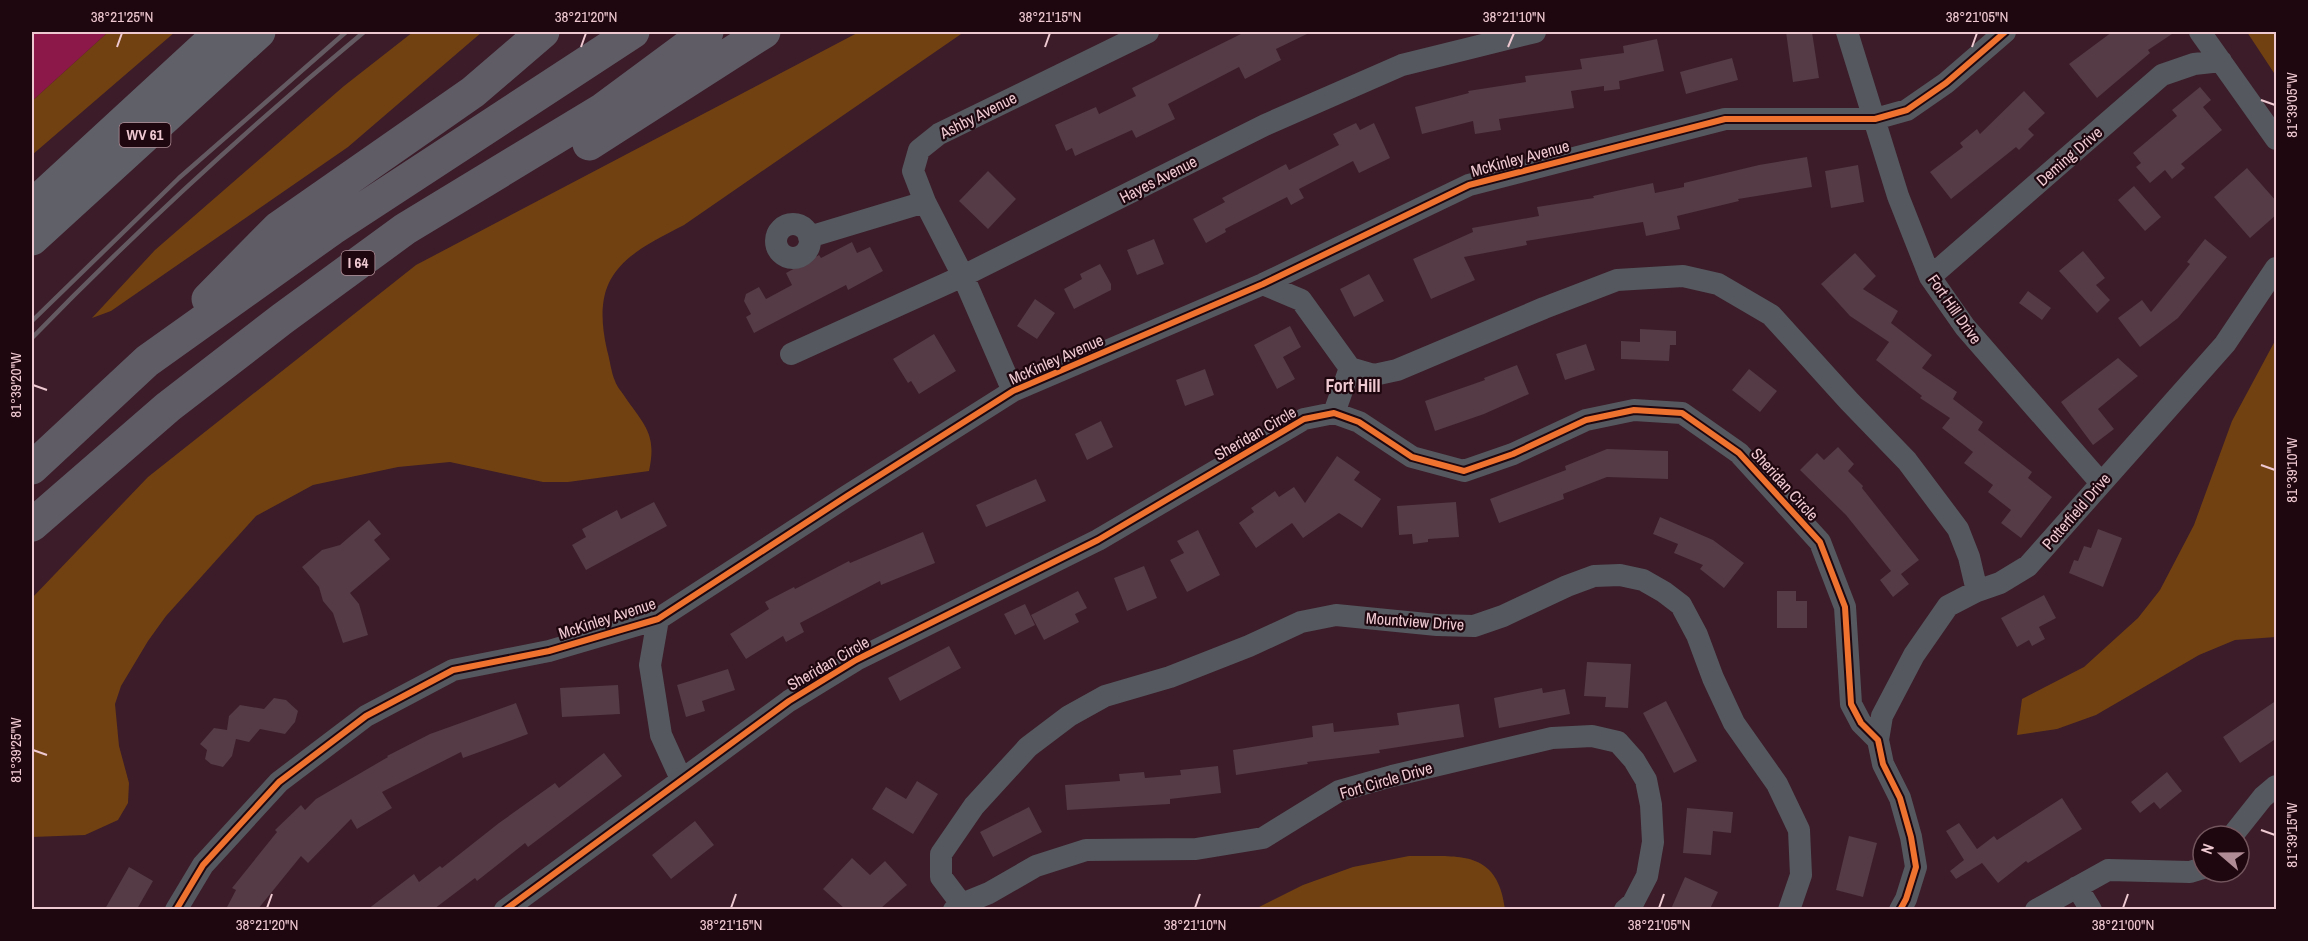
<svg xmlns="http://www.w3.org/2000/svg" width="2308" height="941" font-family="'Archivo Narrow',sans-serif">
	<rect width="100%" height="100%" fill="#3b1c28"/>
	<!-- forest -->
	<path fill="#714112" d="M108 32H175L32 155V101Z
		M413 32H482L348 147 111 311 92 318 155 250 344 86Z
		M859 32H964L684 225C623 256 590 275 607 350 610 360 611 372 615 381 617 387 622 392 625 397 645 426 657 434 649 471L568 482H543L450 462 398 467 313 485 256 516 166 616 148 641 121 686 115 704 119 746 129 783 128 803 118 820 85 835 32 837V598L148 477 416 265Z
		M2247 32H2276V76Z
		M2276 339V637L2235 640 2199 655 2096 715 2057 729 2017 735 2022 699 2084 667 2138 618 2160 590 2194 525 2232 421Z
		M1409 856C1458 857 1497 848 1505 909H1255L1303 885 1353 867Z"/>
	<!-- water -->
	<path fill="#8c1849" d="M32 32H108L32 101Z"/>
	<!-- building -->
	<path fill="#543b46" d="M1245 32H1311L1276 49 1281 60 1245 79 1239 67 1168 104 1175 119 1136 138 1132 130 1075 156 1072 148 1066 151 1055 125 1096 107 1099 114 1136 96 1132 88Z
		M1786 32H1812L1819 78 1793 82Z
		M2112 32H2175L2148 50 2150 53 2097 98 2069 64Z
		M1657 39 1664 71 1619 81 1620 89 1604 91V86L1571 91 1574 108 1499 119 1501 130 1475 134 1473 121 1422 134 1415 107 1469 93 1468 91 1526 82 1525 76 1582 69 1580 59 1624 53 1623 46Z
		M1732 58 1738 80 1686 94 1680 72Z
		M2200 87 2211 100 2203 107 2222 130 2181 164 2185 168 2172 179 2165 170 2150 183 2136 167 2141 163 2133 153 2177 116 2172 110Z
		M2024 91 2045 113 2028 129 2034 135 2019 150 2016 147 1951 199 1930 172 1963 147 1960 143 1977 129 1980 134Z
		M1356 123 1360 130 1374 123 1390 158 1359 173 1353 161 1299 189 1304 198 1291 205 1287 197 1225 229 1226 232 1206 243 1193 219 1225 202 1222 198 1286 164 1289 170 1339 145 1333 134Z
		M1807 157 1812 187 1738 199 1739 201 1677 216 1680 229 1646 236 1643 222 1526 241 1527 245 1464 257 1475 280 1431 299 1413 259 1473 232 1472 228 1539 216 1537 207 1594 198 1593 196 1653 183 1655 193 1684 187V183L1759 165Z
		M1858 165 1864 202 1831 208 1825 171Z
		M2247 168 2277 202V214L2250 238 2214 197Z
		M988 171 1016 199 988 229 959 201Z
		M2134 186 2161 217 2145 231 2118 200Z
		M1154 239 1164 264 1137 275 1127 250Z
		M2205 239 2227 257 2178 318 2140 347 2118 318 2142 300 2151 312 2190 264 2187 262Z
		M852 242 857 253 870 247 883 271 848 290 846 285 754 333 746 317 751 314 744 301 746 294 759 287 766 299 792 285 786 273 819 255 821 258Z
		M2083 251 2105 278 2096 285 2110 300 2097 313 2059 271Z
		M1855 253 1876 276 1863 289 1898 311 1891 323 1932 355 1922 368 1957 392 1953 399 1983 422 1978 430 2032 472 2028 478 2052 497 2021 538 2001 523 2011 510 1988 492 1993 485 1964 463 1973 452 1942 428 1950 418 1920 398 1922 396 1876 360 1889 342 1850 316 1821 284Z
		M1100 264 1111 284V290L1074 309 1064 289 1082 279 1080 274Z
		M1369 274 1384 301 1354 317 1340 289Z
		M2028 291 2051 308 2042 320 2019 303Z
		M1035 299 1055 313 1037 339 1017 326Z
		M1290 326 1301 347 1283 357 1295 379 1277 389 1254 345Z
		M1640 329 1676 331V345H1670L1669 361 1621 359V341L1640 342Z
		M934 334 956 371 919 394 911 381 908 383 893 359Z
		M1586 344 1595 370 1565 380 1556 354Z
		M2118 358 2138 376 2098 409 2114 429 2093 445 2061 402Z
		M1517 365 1529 394 1484 414 1435 431 1425 401 1485 380 1484 378Z
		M1205 369 1214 395 1185 406 1176 380Z
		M1749 369 1777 391 1760 412 1732 390Z
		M1101 421 1113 447 1087 460 1075 434Z
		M1838 447 1854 464 1848 471 1863 486 1862 488 1919 560 1901 574 1909 584 1893 597 1880 580 1891 571 1846 515 1800 470 1817 453 1824 460Z
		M1607 449 1668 451V479L1607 477 1563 494 1564 499 1499 523 1490 499 1566 470 1565 466Z
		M1337 456 1360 472 1354 480 1381 499 1362 528 1339 513 1303 538 1292 523 1256 548 1239 523 1254 512 1251 508 1275 491 1279 497 1294 487 1305 503Z
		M1036 479 1046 501 986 527 976 505Z
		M654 502 667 526 586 570 572 545 586 537 582 529 617 510 621 519Z
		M1456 502 1459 537 1428 539V542L1413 544 1412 534 1399 535 1397 506Z
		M1660 517 1713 540 1744 563 1724 588 1700 569 1703 565 1674 553 1678 544 1653 534Z
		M369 520 381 534 374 540 390 559 350 593 359 604 368 635 343 643 333 613 323 601 319 587 302 567 322 550 340 545Z
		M2098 529 2122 538 2103 587 2069 573 2074 560 2078 561 2084 546 2091 548Z
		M1198 530 1220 575 1187 592 1170 560 1184 553 1177 541Z
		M923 532 935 563 881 585 880 581 800 623 804 632 786 642 783 636 746 659 730 634 769 609 765 602 794 587 795 589 849 561 850 563Z
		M1144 566 1157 598 1127 611 1114 578Z
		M1078 591 1087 608 1075 614 1079 622 1044 640 1031 615Z
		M1777 591H1796V601H1807V628H1777Z
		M2044 595 2056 618 2039 627 2045 639 2032 646 2029 640 2017 647 2001 618Z
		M1025 604 1035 625 1015 635 1004 614Z
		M949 646 961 668 900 701 888 678Z
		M1587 662 1631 664 1628 708 1605 707 1606 697 1584 696Z
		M728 669 735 690 702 701 705 711 686 717 677 685Z
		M618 685 620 714 562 717 560 688Z
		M1542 688 1543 693 1565 689 1570 714 1499 728 1494 698Z
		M274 698 286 700 298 711 295 722 285 734 260 729 249 742 236 739 232 756 223 767 211 764 205 759 207 750 200 744 214 728 227 730 229 716 240 705 264 709Z
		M2277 700V738L2240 763 2223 737Z
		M1666 701 1697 761 1674 773 1643 713Z
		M516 703 528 734 463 758 461 752 382 792 392 808 357 829 351 819 308 863 301 856 258 909H226L236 890 232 888 277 832 275 830 301 805 305 810 316 799 388 757 387 756 430 734Z
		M1459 704 1464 737 1379 750 1380 753 1307 762 1308 764 1236 775 1233 750 1313 737 1312 726 1333 723 1334 732 1399 725 1397 713Z
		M604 753 622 776 528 847 525 843 477 881 475 878 434 909H368L414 874 419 882 440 866 442 868 499 823 555 783 559 788Z
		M1218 766 1221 793 1170 799V804L1067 810 1065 785 1120 781 1119 774 1144 772 1145 778 1181 775 1180 770Z
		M2167 772 2182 791 2160 809 2154 802 2140 813 2131 802Z
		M917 781 938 794 913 834 872 809 886 787 906 799Z
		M2062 798 2082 829 2028 863 2026 861 1998 883 1982 863 1956 879 1950 871 1964 860 1946 831 1959 823 1977 849 1994 836 1997 840Z
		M1029 807 1042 832 993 857 980 832Z
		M1687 808 1733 812 1731 833 1713 831 1711 855 1683 853Z
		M695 821 714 845 671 879 652 855Z
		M1849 836 1877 843 1863 897 1836 890Z
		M852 858 870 875 885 861 907 885 880 909H845L823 889Z
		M129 867 153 881 137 909H105Z
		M1685 877 1718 892 1710 909H1671Z"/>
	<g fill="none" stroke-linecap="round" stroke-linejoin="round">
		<!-- street -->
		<path stroke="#55585f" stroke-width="22" d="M1847 32 1898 196 1930 277 1965 327 2101 483
			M2200 32 2276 139
			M776 241a17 17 0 1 1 34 0a17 17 0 1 1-34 0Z
			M809 237 925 202
			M1930 277 2162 75 2194 64 2221 61
			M1263 284 1301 300 1350 368 1374 375 1397 370 1544 308 1617 280 1683 276 1718 284 1771 315 1849 401 1907 461 1958 529 1969 557 1977 591
			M791 354 963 276 1265 125 1402 65 1535 32
			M1013 391 963 276 925 202 913 171 919 150 939 134 1148 32
			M1334 413 1350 368
			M658 619 650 665 661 735 681 779
			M1878 740 1882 716 1914 655 1948 606 1977 591 2000 583 2028 566 2225 344 2276 268
			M2232 836 2263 797 2276 786
			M2077 887 2091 910
			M176 910 203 865 279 782 366 716 453 670 549 651 658 619 847 496 1013 391 1263 284 1469 185 1725 119H1875L1907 110 1946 83 2005 32
			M505 910 789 701 856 660 1098 540 1304 419 1334 413 1359 422 1412 457 1464 471 1513 454 1586 420 1634 410 1682 413 1739 453 1820 542 1845 607 1851 704 1861 723 1878 740 1883 764 1900 798 1911 837 1916 867 1906 899 1900 910
			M954 910 962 904 989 893 1036 866 1086 850 1196 849 1263 838 1339 791 1392 776 1552 738 1592 736 1618 742 1634 760 1646 780 1651 805 1653 842 1647 876 1633 903 1625 910
			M966 910 941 877V854L974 806 1028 747 1069 716 1105 696 1170 677 1249 646 1301 622 1336 615 1437 625 1474 626 1503 616 1567 586 1594 576 1620 575 1643 580 1664 592 1681 605 1697 635 1713 678 1734 723 1777 784 1799 830 1801 875 1789 910
			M2036 910 2108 870 2190 872 2203 868"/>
		<!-- primary -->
		<path stroke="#606069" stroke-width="33" d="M32 206 221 32
			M32 239 259 32"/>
		<!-- highway -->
		<path stroke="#5f5c66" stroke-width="33" d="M589 144 764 32
			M208 299 278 228 473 92 543 32
			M32 468 147 361 332 229 633 32
			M32 525 168 407 282 319 405 229 603 109 707 32"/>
		<!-- rail -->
		<path stroke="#645a61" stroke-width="4.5" d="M32 321 179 178 346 32
			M32 338C137 230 248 128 364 32"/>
		<!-- cycleway casing -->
		<g stroke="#1f070f" stroke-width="10">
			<path id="cycleway" d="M176 910 203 865 279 782 366 716 453 670 549 651 658 619 847 496 1013 391 1263 284 1469 185 1725 119H1875L1907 110 1946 83 2005 32
				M505 910 789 701 856 660 1098 540 1304 419 1334 413 1359 422 1412 457 1464 471 1513 454 1586 420 1634 410 1682 413 1739 453 1820 542 1845 607 1851 704 1861 723 1878 740 1883 764 1900 798 1911 837 1916 867 1906 899 1900 910"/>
		</g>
		<!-- cycleway -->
		<use href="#cycleway" stroke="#ef722f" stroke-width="6"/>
	</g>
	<!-- ticks -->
	<path fill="none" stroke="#efc9d2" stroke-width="2" d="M117 47 122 33M581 47 586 33M1045 47 1050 33M1508 47 1514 33M1972 47 1977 33M2261 100 2275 105M33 385 47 390M2261 465 2275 470M33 750 47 755M2261 830 2275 835M267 908 272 894M731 908 736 894M1195 908 1200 894M1659 908 1664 894M2123 908 2128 894"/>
	<g text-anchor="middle" stroke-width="4.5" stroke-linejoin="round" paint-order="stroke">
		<!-- shield labels -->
		<g fill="#1f070f" stroke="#b18f98" stroke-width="1.5">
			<rect x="119.5" y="123" width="51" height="24" rx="4.5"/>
			<rect x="341.5" y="251" width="33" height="24" rx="4.5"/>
		</g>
		<g font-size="15" font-weight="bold" fill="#efc9d2">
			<text x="145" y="140">WV 61</text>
			<text x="358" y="268">I 64</text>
		</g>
		<!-- street labels -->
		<g font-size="16" fill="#efc9d2" stroke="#1f070f">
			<text transform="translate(978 115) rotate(-27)" y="6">Ashby Avenue</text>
			<text transform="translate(2069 156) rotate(-41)" y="6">Deming Drive</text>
			<text transform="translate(1520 158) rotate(-15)" y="6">McKinley Avenue</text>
			<text transform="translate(1158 179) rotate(-27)" y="6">Hayes Avenue</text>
			<text transform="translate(1955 309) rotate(55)" y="6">Fort Hill Drive</text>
			<text transform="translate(1056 359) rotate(-24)" y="6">McKinley Avenue</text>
			<text transform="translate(1255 433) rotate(-30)" y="6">Sheridan Circle</text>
			<text transform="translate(1785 484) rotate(48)" y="6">Sheridan Circle</text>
			<text transform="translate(2076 511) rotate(-49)" y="6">Potterfield Drive</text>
			<text transform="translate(607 618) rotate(-18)" y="6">McKinley Avenue</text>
			<text transform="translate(1415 621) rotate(4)" y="6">Mountview Drive</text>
			<text transform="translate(828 663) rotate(-30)" y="6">Sheridan Circle</text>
			<text transform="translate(1386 780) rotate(-16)" y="6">Fort Circle Drive</text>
		</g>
		<!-- neighbourhood labels -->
		<g font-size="18" font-weight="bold" fill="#efc9d2" stroke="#1f070f">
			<text x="1353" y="392">Fort Hill</text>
		</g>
	</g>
	<!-- border -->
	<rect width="2308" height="941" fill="none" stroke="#1f070f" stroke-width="66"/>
	<!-- north arrow -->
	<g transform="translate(2221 854) rotate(290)"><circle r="28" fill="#1f070f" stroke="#72555d" stroke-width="1.5"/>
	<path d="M0-4.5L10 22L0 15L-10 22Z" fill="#b08c96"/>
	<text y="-9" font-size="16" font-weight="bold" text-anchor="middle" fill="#efc9d2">N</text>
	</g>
	<rect x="33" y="33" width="2242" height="875" fill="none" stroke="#efc9d2" stroke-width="2"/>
	<g font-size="15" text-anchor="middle" fill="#efc9d2">
		<text x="122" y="22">38°21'25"N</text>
		<text x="586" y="22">38°21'20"N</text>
		<text x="1050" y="22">38°21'15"N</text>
		<text x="1514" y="22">38°21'10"N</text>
		<text x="1977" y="22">38°21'05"N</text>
		<text transform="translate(2292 105) rotate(-90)" y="5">81°39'05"W</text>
		<text transform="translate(16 385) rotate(-90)" y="5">81°39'20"W</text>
		<text transform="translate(2292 470) rotate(-90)" y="5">81°39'10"W</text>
		<text transform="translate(16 750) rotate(-90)" y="5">81°39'25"W</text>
		<text transform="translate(2292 835) rotate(-90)" y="5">81°39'15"W</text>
		<text x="267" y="930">38°21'20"N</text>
		<text x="731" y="930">38°21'15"N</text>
		<text x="1195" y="930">38°21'10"N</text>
		<text x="1659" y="930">38°21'05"N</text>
		<text x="2123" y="930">38°21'00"N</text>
	</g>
</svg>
